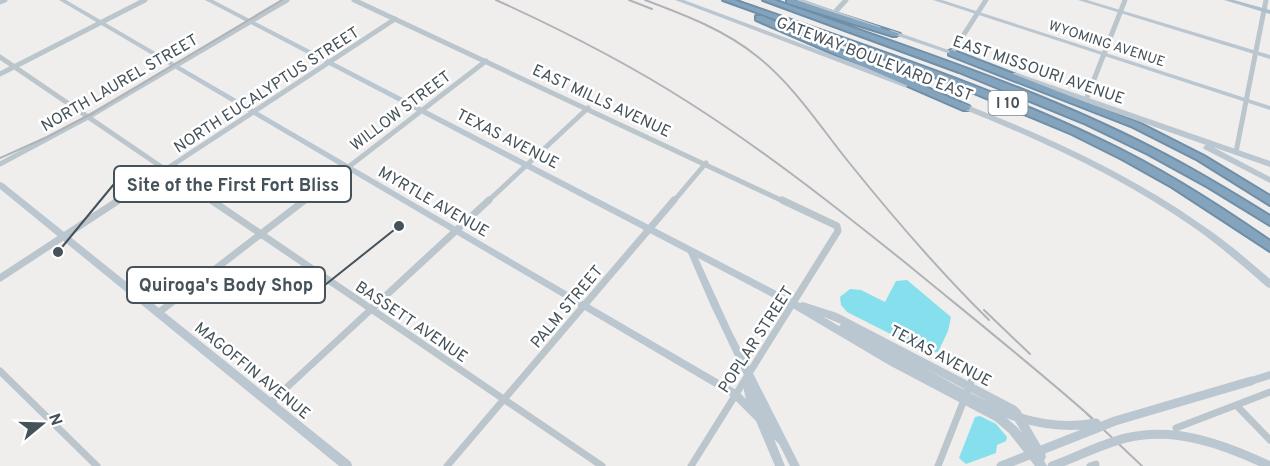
<svg xmlns="http://www.w3.org/2000/svg" width="1270" height="466" font-family="Overpass,sans-serif">
	<rect width="100%" height="100%" fill="#f0eded"/>
	<!-- water -->
	<path fill="#86dfec" d="M907 280 951 317 948 331 938 352 928 353 847 312 841 305 840 297 850 289 861 290 885 302 896 281Z
		M980 416 996 424 1007 437 1006 441 997 445 996 453 966 464 959 458 975 417Z"/>
	<g fill="none" stroke-linecap="round" stroke-linejoin="round">
		<!-- highway casing -->
		<g stroke="#6f8fa8" stroke-width="4">
			<path id="highway" d="M723 0H734C858 44 984 84 1103 141 1162 169 1217 204 1270 241V251L1172 187 1122 159 1072 134 943 80Z
				M763 0H774C902 46 1034 87 1156 150 1195 170 1233 193 1270 216V225L1208 187 1148 154 1086 124 959 72Z
				M787 0H795L900 34 896 36H893L787 3Z
				M756 16H762L969 106 970 108 969 110H963L756 20Z
				M952 50 1139 123 1204 156 1270 196V205L1198 160 1133 127 949 55V51Z"/>
		</g>
		<!-- street-far1 -->
		<path stroke="#bbc6cc" stroke-width="5" d="M354 0 785 202
			M0 2 5 0
			M835 12 846 0
			M952 53 986 0
			M0 57 213 202
			M0 74 145 0
			M1086 100 1125 0
			M1236 152 1266 0
			M0 164 88 117 287 0
			M116 202 395 19
			M303 202 486 61
			M487 202 588 108
			M673 202 706 163"/>
		<!-- street -->
		<path stroke="#bbc6cc" stroke-width="7" d="M211 200 602 466
			M0 278 119 200
			M158 313 305 200
			M0 371 97 466
			M270 403 489 200
			M1237 406 1270 440
			M1176 428 1270 392
			M447 466 674 200
			M691 466 838 231 837 226 782 200
			M938 466 973 377
			M1090 466 1096 464"/>
		<!-- secondary -->
		<path fill="#bac7d1" fill-rule="evenodd" d="M59 0H66L738 391 746 399C744 392 742 382 744 375L711 306 688 253 205 0H213L800 303 803 302 837 313 1016 406 1020 410 1045 453 1046 457 1044 461 1047 466H1035L1009 433 995 421 889 365 791 307 698 258 731 330 800 466H790L779 444 774 439 785 466H775L756 421 732 397ZM822 316 841 324 839 326ZM883 346 1008 412 1012 416 1022 433 1017 427 1003 415 880 350 882 349Z
			M675 0H684L908 83 909 85 906 87H904Z
			M796 0H805L881 27 880 28H876Z
			M933 0H942L1270 106V110Z
			M1078 0H1087L1270 55V59Z
			M891 30 960 54 961 55 960 56H956L889 33V31Z
			M1013 73H1017L1270 161V167L1213 147 1270 177V183L1204 149 1203 147 1206 145 1013 77Z
			M958 103H962C1046 136 1128 173 1202 225 1226 241 1248 260 1270 279V288L1267 287C1244 267 1221 247 1196 229 1122 177 1041 140 958 107Z
			M0 182 3 183 351 462 352 466H339L0 189Z
			M1270 371V379L1251 385 1248 384 1246 381 1248 378Z"/>
		<!-- primary -->
		<path fill="#acbfcc" fill-rule="evenodd" d="M1224 0H1234L1270 10V14Z"/>
		<!-- highway -->
		<use href="#highway" fill="#84a4bd" fill-rule="evenodd"/>
		<!-- rail -->
		<path stroke="#afb3b7" stroke-width="2" d="M496 0C562 30 627 63 688 102 765 151 836 207 907 264 969 315 1032 365 1092 418
			M629 0 652 9
			M645 0C685 15 725 30 758 57 794 86 819 125 847 160 892 216 938 270 989 320
			M0 158 47 137 93 113 282 0
			M984 310 1030 354
			M1086 413 1142 466"/>
		<!-- secondary-bridge -->
		<path stroke="#bac7d1" stroke-width="9" d="M879 346C944 382 1018 438 1096 423
			M1001 466 1115 421 1251 381
			M1052 466C1077 457 1101 444 1126 438 1176 426 1225 445 1270 466"/>
	</g>
	<g text-anchor="middle" stroke-width="5" stroke-linejoin="round" paint-order="stroke">
		<!-- far-street labels -->
		<g font-size="14" fill="#45525a" stroke="#fff">
			<text transform="translate(1107 43) rotate(18)" y="5">WYOMING AVENUE</text>
		</g>
		<!-- shield labels -->
		<rect fill="#fff" stroke="#7d868c" stroke-width="1.5" x="988.5" y="91" width="39" height="24" rx="4.5"/>
		<g font-size="15" font-weight="bold" fill="#45525a">
			<text x="1008" y="108">I 10</text>
		</g>
		<!-- street labels -->
		<g font-size="16" fill="#45525a" stroke="#fff">
			<text transform="translate(875 58) rotate(21)" y="6">GATEWAY BOULEVARD EAST</text>
			<text transform="translate(1039 69) rotate(19)" y="6">EAST MISSOURI AVENUE</text>
			<text transform="translate(119 82) rotate(-30)" y="6">NORTH LAUREL STREET</text>
			<text transform="translate(266 89) rotate(-33)" y="6">NORTH EUCALYPTUS STREET</text>
			<text transform="translate(602 100) rotate(25)" y="6">EAST MILLS AVENUE</text>
			<text transform="translate(400 110) rotate(-37)" y="6">WILLOW STREET</text>
			<text transform="translate(508 138) rotate(27)" y="6">TEXAS AVENUE</text>
			<text transform="translate(434 201) rotate(30)" y="6">MYRTLE AVENUE</text>
			<text transform="translate(566 306) rotate(-50)" y="6">PALM STREET</text>
			<text transform="translate(412 321) rotate(34)" y="6">BASSETT AVENUE</text>
			<text transform="translate(755 339) rotate(-57)" y="6">POPLAR STREET</text>
			<text transform="translate(941 355) rotate(28)" y="6">TEXAS AVENUE</text>
			<text transform="translate(253 370) rotate(39)" y="6">MAGOFFIN AVENUE</text>
		</g>
	</g>
	<!-- callouts -->
	<path fill="none" stroke="#45525a" stroke-width="2" d="M58 252L114 184M399 226L325 285"/>
	<g fill="#45525a" stroke="#fff" stroke-width="2">
		<circle cx="58" cy="252" r="6"/>
		<circle cx="399" cy="226" r="6"/>
	</g>
	<g fill="#fff" stroke="#45525a" stroke-width="2">
		<rect x="114" y="166" width="237" height="36" rx="6"/>
		<rect x="127" y="267" width="198" height="36" rx="6"/>
	</g>
	<g font-size="18" text-anchor="middle" font-weight="bold" fill="#45525a">
		<text x="233" y="191">Site of the First Fort Bliss</text>
		<text x="226" y="291">Quiroga's Body Shop</text>
	</g>
	<!-- north arrow -->
	<g transform="translate(42 424) rotate(71)" stroke="#ffffff" stroke-width="4.5" paint-order="stroke">
	<path d="M0-4.5L10 22L0 15L-10 22Z" fill="#45525a"/>
	<text y="-9" font-size="16" font-weight="bold" text-anchor="middle" fill="#45525a">N</text>
	</g>
</svg>
